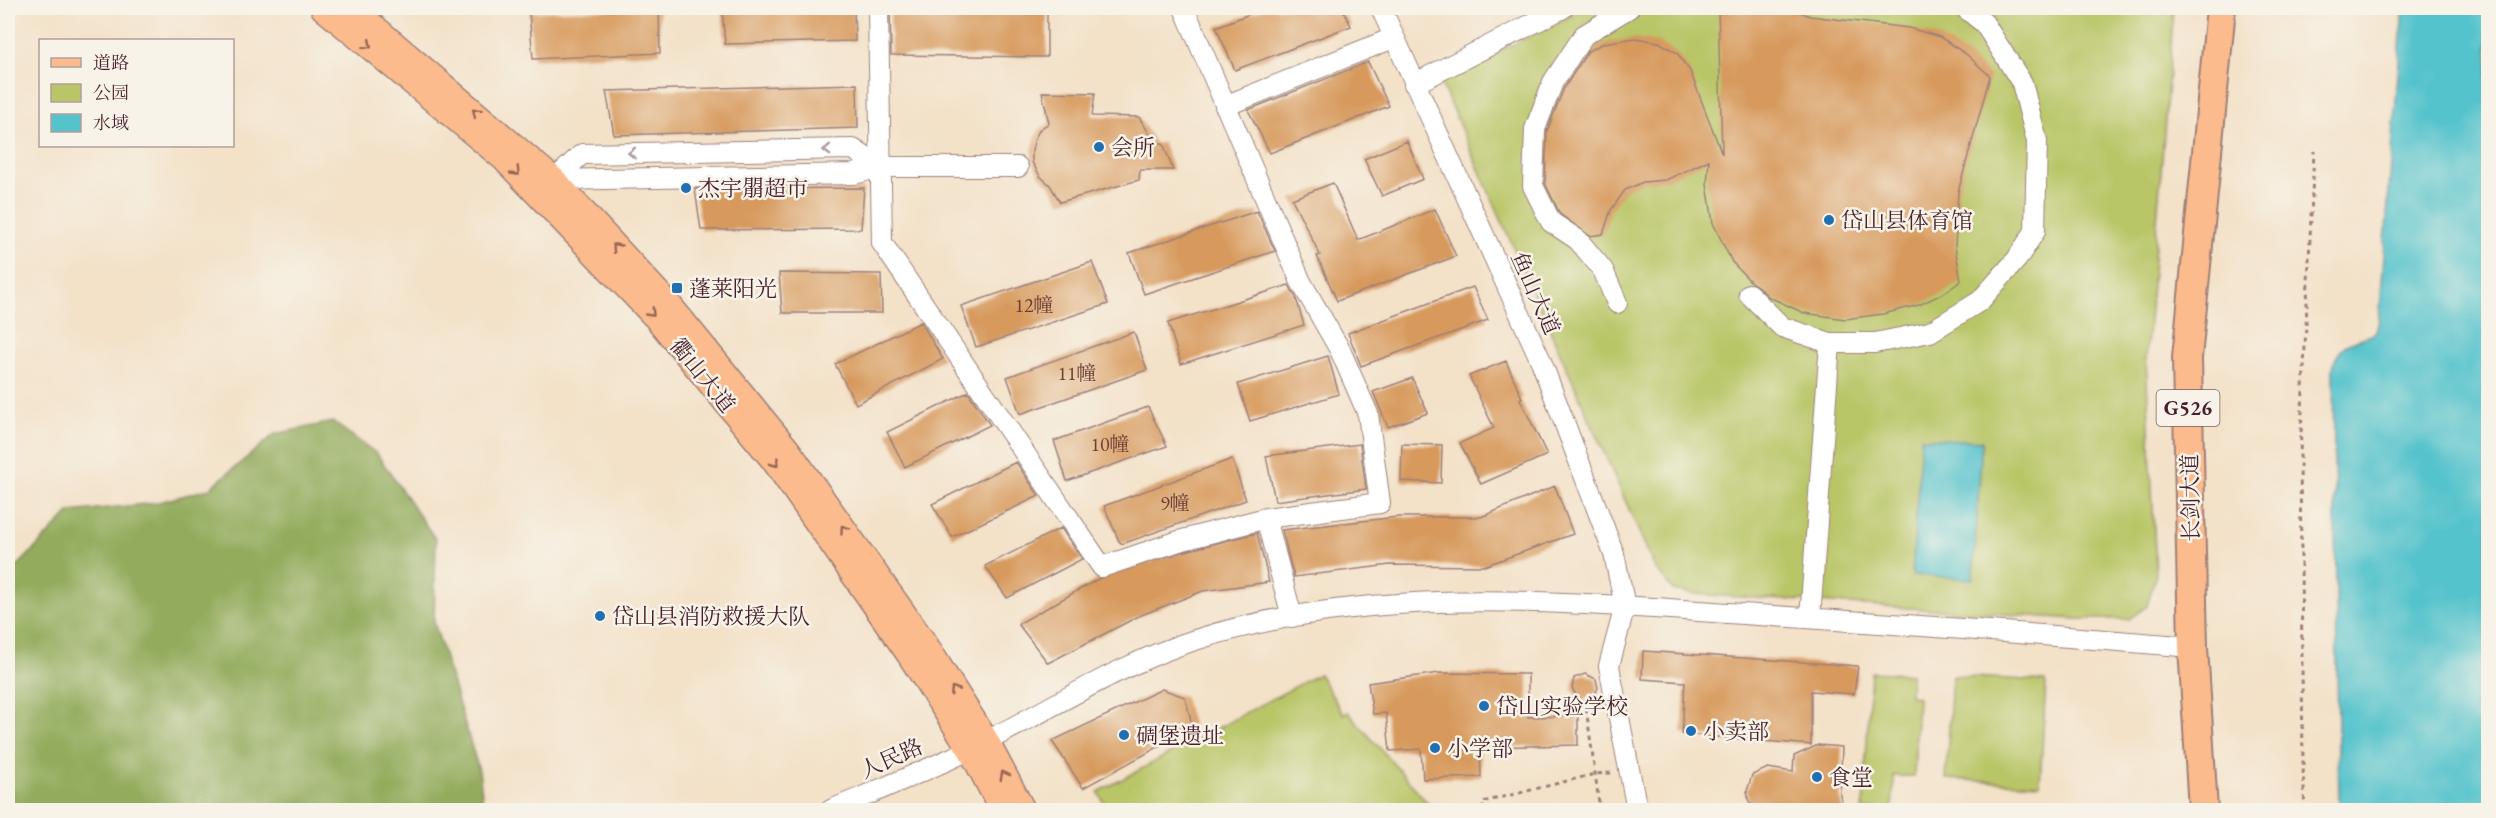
<svg xmlns="http://www.w3.org/2000/svg" width="2496" height="818" font-family="'EB Garamond','Noto Serif SC',serif">
	<rect width="100%" height="100%" fill="#f7f3e8"/>
	<filter id="ink" filterUnits="userSpaceOnUse"><feTurbulence type="fractalNoise" baseFrequency=".0167" numOctaves="2"/><feDisplacementMap in="SourceGraphic" scale="12" xChannelSelector="R" yChannelSelector="G"/><feConvolveMatrix kernelMatrix="1 2 1 2 8 2 1 2 1" color-interpolation-filters="sRGB"/></filter>
	<filter id="wash" filterUnits="userSpaceOnUse"><feTurbulence type="fractalNoise" baseFrequency=".008" numOctaves="4" result="noise"/><feDisplacementMap in="SourceGraphic" scale="24" xChannelSelector="R" yChannelSelector="G"/><feGaussianBlur stdDeviation="1.35" result="paint"/><feColorMatrix in="noise" values="0 0 0 0 0 0 0 0 0 0 0 0 0 0 0 0 0 1.4 0 .05"/><feComposite in="paint" operator="in"/></filter>
	<g filter="url(#wash)">
		<rect width="100%" height="100%" fill="#f3e1c8"/>
		<!-- green -->
		<path fill="#b9c668" stroke="#82724a" stroke-width="1.5" d="M1586 8H2174L2146 359 2156 574 2147 606 2129 619H2077L1694 594 1673 590 1655 568 1440 81Z
			M1871 672 1911 674 1910 696 1918 697 1914 776H1894L1892 810H1863Z
			M1319 674 1343 714 1348 712 1434 810H1108L1098 792Z
			M1952 676 2046 681 2040 784 1946 779Z"/>
		<!-- forest -->
		<path fill="#92ab5c" stroke="#6e6544" stroke-width="1.5" d="M333 422 377 454 436 540 434 622 479 771 484 810H8V576L70 512 155 503 209 489 275 434Z"/>
		<!-- water -->
		<path fill="#55c3cc" stroke="#50717c" stroke-width="1.5" d="M2403 8H2488V810H2339L2333 371C2335 346 2350 341 2372 335L2376 331 2379 321Z
			M1921 438 1982 441 1973 579 1912 575Z"/>
		<g id="blocks">
			<!-- building -->
			<path fill="#d7995b" d="M659 8 660 53 533 59 529 12Z
				M722 8H854L855 41 725 44Z
				M1265 8H1342L1351 26 1235 70 1216 27Z
				M1718 8H1790L1810 16 1909 28 1940 37 1966 54 1990 76 1958 192 1955 247 1961 281 1944 293 1919 305 1883 314 1845 319 1804 313 1769 297 1757 286 1751 282 1732 262 1713 223 1707 184 1709 160 1666 180 1643 182 1625 190 1611 210 1603 234 1590 236 1560 214 1545 183 1547 131 1564 88 1588 51 1604 43 1635 38 1659 42 1677 53 1690 71 1722 154Z
				M890 10 1047 12V57L891 55Z
				M1368 62 1389 106 1270 153 1248 110Z
				M857 84 858 128 614 135 606 91Z
				M1042 92 1095 93 1092 116 1139 117 1155 143H1163L1173 170H1140L1139 180 1060 202 1050 185 1040 176 1032 162V151L1035 138 1040 129 1049 123Z
				M1407 141 1423 179 1382 196 1364 159Z
				M1333 183 1358 240 1435 209 1456 256 1337 301 1317 256 1320 255 1292 199Z
				M864 188 861 229 701 230 695 189Z
				M1257 211 1275 251 1144 294 1129 253Z
				M1092 262 1108 304 976 347 961 306Z
				M779 273 881 274 882 313H782Z
				M1289 285 1296 298 1304 325 1181 364 1168 323Z
				M1473 287 1488 320 1361 366 1348 333Z
				M921 322 943 359 856 404 835 364Z
				M1134 332 1147 370 1020 414 1007 377Z
				M1328 356 1339 394 1250 421 1238 384Z
				M1506 361 1522 398 1520 399 1547 455 1481 484 1460 443 1494 428 1469 376Z
				M1412 378 1428 413 1388 427 1373 392Z
				M968 392 990 425 905 467 887 432Z
				M1148 407 1167 446 1067 481 1054 441Z
				M1360 444 1366 489 1275 501 1266 456Z
				M1402 444 1442 445 1441 483 1401 481Z
				M1232 459 1246 500 1122 544 1119 541 1104 506Z
				M1016 462 1039 496 952 537 932 504Z
				M1555 486 1573 534 1484 566 1390 565 1294 577 1282 530 1398 517H1481Z
				M1061 528 1082 559 1007 598 985 566Z
				M1257 533 1269 582 1203 591 1139 616 1048 663 1018 624 1100 578 1182 552Z
				M1643 651 1858 666 1854 694 1811 691V745L1682 734 1685 682 1642 679Z
				M1439 673 1528 674V717L1578 716V745L1480 747 1481 777 1423 779 1421 749 1390 751 1386 713 1373 714 1368 683Z
				M1585 674 1596 679 1598 688 1594 696 1580 702 1572 688 1574 678Z
				M1162 689 1185 697 1193 728 1083 788 1052 741Z
				M1818 745 1842 747 1840 795 1844 810H1757L1749 802 1747 791 1752 775 1768 768 1793 772 1794 756Z"/>
		</g>
	</g>
	<g filter="url(#ink)">
		<use href="#blocks" fill-opacity="0" stroke="#9e807a" stroke-width="1.5"/>
		<g fill="none" stroke-linecap="round" stroke-linejoin="round">
			<!-- minor casing -->
			<g stroke="#9e807a" stroke-width="22">
				<path id="minor" d="M878 8 882 243 1102 567 1179 541 1266 518 1380 503 1368 414 1340 350 1301 282 1184 8
					M1381 8 1541 361 1614 554 1625 606 1609 666 1637 810
					M1414 84 1563 8
					M1225 106 1393 38
					M554 180 854 174 880 167H1018
					M554 180 582 154 853 149 880 167
					M1749 294 1782 327 1830 343H1875L1930 332 1980 301 2017 259 2035 231 2037 141 2022 83 1984 23 1965 8
					M1617 303 1603 270 1578 240 1551 222 1533 186 1535 129 1553 82 1584 35 1629 8
					M1266 518 1292 617
					M1810 618 1830 343
					M831 810C876 791 923 772 967 751 1043 714 1114 666 1195 640 1368 585 1551 601 1728 613 1883 623 2038 634 2193 647"/>
			</g>
			<!-- major casing -->
			<g stroke="#9e807a" stroke-width="27">
				<path id="major" d="M323 8 504 159 658 320 774 461 908 653 970 749 1002 810
					M352 8 554 180 672 308 788 450 924 642 986 740 1023 810"/>
			</g>
			<!-- highway casing -->
			<g stroke="#9e807a" stroke-width="32">
				<path id="highway" d="M2203 810 2193 647 2187 358 2221 8"/>
			</g>
			<!-- path -->
			<path stroke="#9e807a" stroke-width="3" stroke-dasharray="4.5 4.5" stroke-linecap="butt" d="M1585 700 1600 810
				M1483 810V802L1595 774 1613 773
				M2305 810 2303 767 2300 455 2314 151"/>
			<!-- minor -->
			<use href="#minor" stroke="#fff" stroke-width="20"/>
			<!-- major -->
			<use href="#major" stroke="#fbbb8c" stroke-width="24"/>
			<!-- highway -->
			<use href="#highway" stroke="#fbbb8c" stroke-width="28"/>
		</g>
		<!-- one-way arrows -->
		<defs><path id="oneway-chevron" d="M-2-3.5L2.5 0L-2 3.5" fill="none" stroke-width="1.6" stroke-linecap="round" stroke-linejoin="round" transform="scale(1.5)"/></defs>
		<g stroke="#9a6557">
			<use href="#oneway-chevron" transform="translate(368 45) rotate(40)"/>
			<use href="#oneway-chevron" transform="translate(476 112) rotate(-140)"/>
			<use href="#oneway-chevron" transform="translate(516 172) rotate(46)"/>
			<use href="#oneway-chevron" transform="translate(616 247) rotate(-133)"/>
			<use href="#oneway-chevron" transform="translate(651 313) rotate(46)"/>
			<use href="#oneway-chevron" transform="translate(775 463) rotate(53)"/>
			<use href="#oneway-chevron" transform="translate(844 529) rotate(-125)"/>
			<use href="#oneway-chevron" transform="translate(954 690) rotate(-123)"/>
			<use href="#oneway-chevron" transform="translate(1004 775) rotate(-118)"/>
		</g>
		<g stroke="#ae9aa0">
			<use href="#oneway-chevron" transform="translate(827 150) rotate(179)"/>
			<use href="#oneway-chevron" transform="translate(632 153) rotate(179)"/>
		</g>
	</g>
	<!-- markers -->
	<g fill="#1f6fb2" stroke="#f7f3e8" stroke-width="2">
		<circle cx="1099" cy="147" r="6"/>
		<circle cx="686" cy="188" r="6"/>
		<circle cx="1829" cy="220" r="6"/>
		<rect x="671" y="282" width="12" height="12" rx="3"/>
		<circle cx="600" cy="616" r="6"/>
		<circle cx="1484" cy="706" r="6"/>
		<circle cx="1691" cy="731" r="6"/>
		<circle cx="1124" cy="735" r="6"/>
		<circle cx="1435" cy="748" r="6"/>
		<circle cx="1817" cy="777" r="6"/>
	</g>
	<g text-anchor="middle" stroke-width="5" stroke-linejoin="round" paint-order="stroke">
		<!-- number labels -->
		<g font-size="20" fill="#6d3e37">
			<text x="1034" y="312">12幢</text>
			<text x="1077" y="380">11幢</text>
			<text x="1110" y="451">10幢</text>
			<text x="1175" y="510">9幢</text>
		</g>
		<!-- shield labels -->
		<rect fill="#f7f3e8" stroke="#7e5f64" stroke-width="1.5" x="2156.5" y="390" width="63" height="36" rx="4.5"/>
		<g font-size="21" font-weight="bold" fill="#4a1f2b">
			<text x="2188" y="415">G526</text>
		</g>
		<!-- poi labels -->
		<g font-size="22" fill="#4a1f2b" stroke="#f7f3e8" text-anchor="start">
			<text x="1111" y="155">会所</text>
			<text x="698" y="196">杰宇朤超市</text>
			<text x="1841" y="228">岱山县体育馆</text>
			<text x="689" y="296">蓬莱阳光</text>
			<text x="612" y="624">岱山县消防救援大队</text>
			<text x="1496" y="714">岱山实验学校</text>
			<text x="1703" y="739">小卖部</text>
			<text x="1136" y="743">碉堡遗址</text>
			<text x="1447" y="756">小学部</text>
			<text x="1829" y="785">食堂</text>
		</g>
		<!-- street labels -->
		<g font-size="22" fill="#4a1f2b" stroke="#f7f3e8">
			<text transform="translate(1536 293) rotate(66)" y="8">鱼山大道</text>
			<text transform="translate(703 375) rotate(51)" y="8">衢山大道</text>
			<text transform="translate(2190 498) rotate(-91)" y="8">长剑大道</text>
			<text transform="translate(891 758) rotate(-24)" y="8">人民路</text>
		</g>
	</g>
	<!-- margin -->
	<rect width="2496" height="818" fill="none" stroke="#f7f3e8" stroke-width="30"/>
	<!-- legend -->
	<rect x="39" y="39" width="195" height="108" fill="#f7f3e8" stroke="#b29e9c" stroke-width="1.5"/>
	<rect x="51" y="58" width="30" height="9" fill="#fbbb8c" stroke="#b29e9c" stroke-width="1.5"/>
	<text x="93" y="69" font-size="18" fill="#4a1f2b">道路</text>
	<rect x="51" y="84" width="30" height="18" fill="#b9c668" stroke="#b29e9c" stroke-width="1.5"/>
	<text x="93" y="99" font-size="18" fill="#4a1f2b">公园</text>
	<rect x="51" y="114" width="30" height="18" fill="#55c3cc" stroke="#b29e9c" stroke-width="1.5"/>
	<text x="93" y="129" font-size="18" fill="#4a1f2b">水域</text>
</svg>
